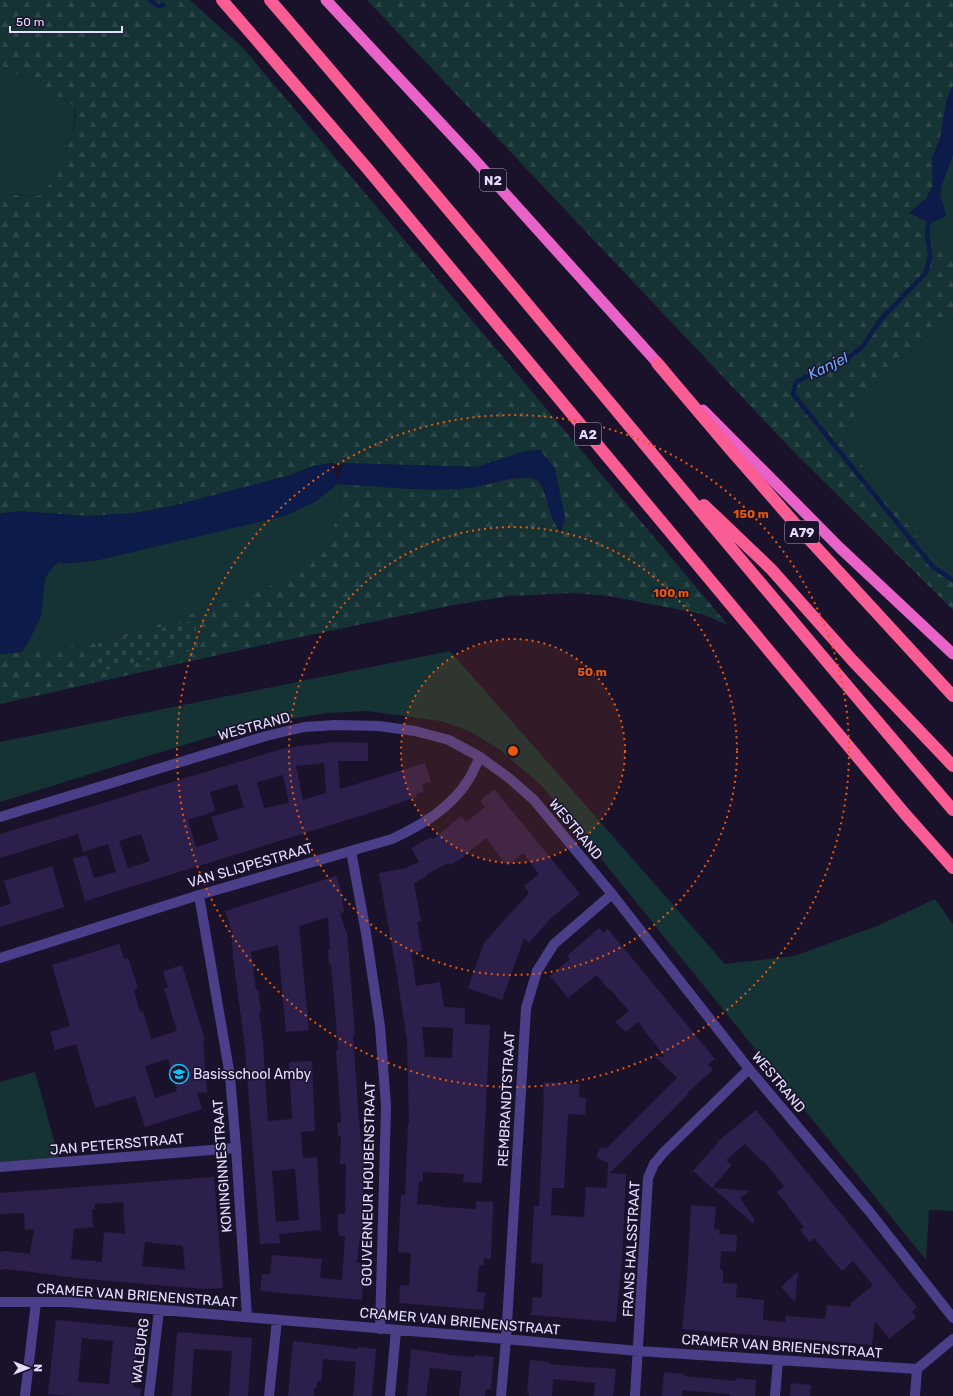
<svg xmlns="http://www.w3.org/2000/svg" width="953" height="1396" font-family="Rubik,sans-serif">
	<defs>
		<pattern id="forest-firs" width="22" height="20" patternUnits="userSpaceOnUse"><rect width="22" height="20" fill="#153235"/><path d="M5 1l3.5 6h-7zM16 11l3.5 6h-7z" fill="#2c4649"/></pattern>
		<pattern id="cemetery-stones" width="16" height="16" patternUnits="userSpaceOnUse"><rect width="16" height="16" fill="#153235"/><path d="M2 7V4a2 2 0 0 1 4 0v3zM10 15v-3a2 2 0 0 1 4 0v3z" fill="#2c4649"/></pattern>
	</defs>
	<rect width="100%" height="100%" fill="#1a122b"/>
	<!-- grass -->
	<path fill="#153235" d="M0 65 73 105C82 122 54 182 42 195L30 196 0 193Z
		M953 154V253L935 241 930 223 946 216 940 195 942 184Z
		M953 319V573L925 546 842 439 871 386 893 368 919 342Z
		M338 484 340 501 337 519 329 535 316 546 305 562 288 575 267 588 176 619 109 639 82 645 21 652 29 641 43 588 45 578 53 566 59 562 70 563 98 560 284 516 314 502Z
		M450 651 725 964 794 956 877 926 935 899 953 924V1211L929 1210 926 1260 542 786 499 749 469 731 441 721 367 711 328 713 249 725 0 802V742Z
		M35 1072 59 1158 0 1162V1082Z"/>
	<!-- forest -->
	<path fill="url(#forest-firs)" d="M0 0H190L244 49 728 625 702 614 609 596 573 593 509 596 448 606 258 646 0 704V654L82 645 109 639 176 619 267 588 288 575 305 562 316 546 329 535 337 519 340 501 338 484C383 486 430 493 474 487 489 485 525 472 537 480 548 487 547 519 561 531L555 468 493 462 476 467 331 463 313 466 288 476 173 506 136 513 88 516 4 513 0 514V193C12 194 28 198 40 195 51 191 74 133 75 120 76 115 76 110 73 105L0 65Z
		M367 0H953V86L947 99 940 138 932 159 933 186 926 199 909 213 930 223 935 241 953 253V319L919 342 893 368 871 386 842 439 925 546 953 573V610L794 452Z"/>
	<!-- cemetery -->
	<path fill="url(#cemetery-stones)" d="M194 620 200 649 100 671 96 644Z"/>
	<!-- water -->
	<path fill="#0d1b4a" d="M953 86V154L942 184 940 195 946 216 930 223 909 213 926 199 933 186 932 159 940 138 947 99Z
		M540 450 555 468 565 518 561 531C547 519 548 488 537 480 525 472 489 484 475 487 430 493 383 486 338 484L314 502 284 516 98 560 69 563 59 562 53 566 45 578 41 616 29 641 21 652 0 654V514L4 513 19 511 88 516 136 513 173 506 288 476 313 466 331 463 338 483 343 463 476 467 525 451Z"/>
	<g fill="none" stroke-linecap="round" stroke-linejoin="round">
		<!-- stream -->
		<path stroke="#0d1b4a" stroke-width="4.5" d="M150 0 158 6 163 5
			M930 218 927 231 930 256 926 273 881 319 863 346 843 362 815 372 796 382 793 394 933 567 953 580"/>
	</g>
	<!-- building -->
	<path fill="#2d1f4c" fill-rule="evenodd" d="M335 742 368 743V761H338L340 789 425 763 431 782 422 784 424 791 416 794 417 797 389 806V807L85 901 73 859 87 855 94 878 116 872 108 844 83 852 78 834 0 858V834L285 748ZM324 763 326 793 303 800 296 766ZM283 775 289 803 264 808 257 782ZM237 784 244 807 211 817 219 840 196 847 188 820 215 811 210 792ZM141 834 150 861 128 868 119 841Z
		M494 789 580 894 551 918 529 943 524 938 502 1000 468 988 484 943 529 893 524 886 539 874 523 853 507 866 486 838 464 856V857L450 865 448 863 426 875 427 876 414 883 421 921 417 922 422 951 411 953 416 986 440 982 444 1007 465 1008V1024L490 1025 482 1183 463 1182 464 1174 423 1172V1181H419L417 1204 441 1206V1207L476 1209V1201L493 1202 491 1259 484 1258 483 1266 479 1265 477 1292 485 1293 483 1310 399 1303 400 1285 409 1286 411 1253 398 1252 401 1195H405L408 1123H409L407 1041 396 969 379 873 406 868 419 862 411 848 432 837 433 839 461 816 466 822 485 807 480 801ZM422 1027 453 1028 452 1058 425 1057Z
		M52 866 64 907 0 927V907L11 904 4 881Z
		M336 876 341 890 344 912 340 913 346 933H347L355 1035H353L359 1121 362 1149H364L362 1237H360L357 1263H363V1282L362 1300 260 1291 262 1274H270L272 1255 322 1259 320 1278 342 1280 345 1236H339L338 1229V1214H345L346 1164H340L341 1136H338L337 1123 341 1122 336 1050H338L336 1022 331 964 329 965 328 950 330 949 328 917 299 926 309 1030 286 1032 278 945 251 952 256 990H258L261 1011 259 1012 263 1043 268 1121 292 1119 289 1062 312 1061 315 1131 301 1132 303 1158 317 1157 321 1230 279 1234 280 1243 260 1244 245 1048 233 956 232 938H234L225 911ZM295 1169 299 1220 276 1222 272 1171Z
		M599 928 603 933 608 929 715 1059 708 1064 713 1070 688 1092 689 1093 610 1173 626 1174 622 1261 616 1322 531 1315 533 1297 542 1298 543 1264 531 1263 534 1206H539L544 1098H543L544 1082 580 1084 579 1097 586 1098 585 1115 568 1114 564 1188H552L551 1215 584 1217 586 1187 607 1188 608 1163 596 1157 601 1147 606 1149 677 1078 655 1056 665 1057 638 1022 626 1032 615 1022 629 1011 609 988 608 989 597 975 568 998 550 976 570 959 567 956Z
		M119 944 124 959 128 958 138 988 134 990 140 1012 143 1011 151 1039 177 1031 164 988 168 987 163 971 182 965 205 1040 203 1041 207 1092 197 1093 202 1109 145 1127 135 1096 95 1108 76 1044 55 1050 50 1032 70 1026 52 965ZM168 1059 177 1091 155 1098 145 1066Z
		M756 1110 917 1307 912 1312 916 1317 889 1339 875 1321 872 1345 682 1329 687 1280 691 1205 716 1207 714 1229 720 1230 719 1234 737 1235 736 1252 721 1251 720 1268 723 1271V1283L737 1284 736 1297 764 1300 763 1320 785 1322 786 1316 825 1319 827 1305 851 1307V1303L873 1285 853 1261 842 1271 814 1238 810 1242 800 1230 804 1227 777 1192 784 1186 764 1161 763 1162 745 1144 726 1160 732 1165 712 1188 693 1171 718 1143 717 1142Z
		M214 1177 223 1288 206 1289 178 1287 77 1278 7 1269 0 1270V1252L6 1251 30 1254 34 1229 25 1230 24 1213 0 1214V1193ZM123 1202 125 1234 104 1232 102 1262 71 1259 74 1229 93 1227 92 1209H95V1204ZM145 1242 183 1246 185 1270 142 1266Z
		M713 1188 750 1191 740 1198 755 1220 752 1223Z
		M798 1271 795 1302 781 1287Z
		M56 1320 139 1328 133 1387 141 1388 140 1396H72L48 1394ZM82 1338 113 1341 109 1384 78 1382Z
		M177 1332 252 1338 248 1396H229L232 1351 194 1349 191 1396H172Z
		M293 1341 358 1349V1347L376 1349 372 1396H353L356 1362 323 1359 321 1382 317 1381V1388H314V1396H288Z
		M411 1349 452 1355 474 1357V1355L494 1357 491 1389H486L485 1396H459L462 1371 430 1368 426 1396H407Z
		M530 1360 550 1362 549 1364 596 1368V1367L616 1369 613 1396H594L595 1383 553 1379 552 1396H529V1393H527Z
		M664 1372 684 1374V1376L736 1381V1378L756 1380 755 1396H730L729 1394 682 1390V1396H662Z
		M791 1383 811 1385 810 1396H790Z"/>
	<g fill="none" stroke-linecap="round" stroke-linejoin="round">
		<!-- minor -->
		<path stroke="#4b3f89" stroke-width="10" d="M0 817 266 736 304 727 336 725 379 726 415 731 449 740 480 757 509 778 534 800 612 894 749 1069 869 1211 953 1318
			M351 851 366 933 380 1026 386 1106 380 1329
			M199 895 230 1076 236 1148 247 1317
			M0 958 199 895 392 839C422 825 451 808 469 779 473 772 476 765 480 757
			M0 1167 236 1148
			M0 1302H68L506 1339 638 1351 917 1369
			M25 1396 36 1302
			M149 1396 159 1310
			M269 1396 277 1320
			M390 1396 396 1330
			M501 1396 506 1339 526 1008 537 971 554 944 612 894
			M635 1396 648 1178 654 1164 664 1152 749 1069
			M775 1396 778 1361
			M915 1396 917 1369 953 1339"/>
		<!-- trunk -->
		<path stroke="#e862c8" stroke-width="11" d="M326 0 474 159 663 369
			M703 410 840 548 953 654"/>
		<!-- motorway -->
		<path stroke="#fa5c94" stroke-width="12" d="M222 0 366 167 905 814 953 868
			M270 0C501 267 722 542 953 810
			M657 363 730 449 805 535 953 696
			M704 505 771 569 852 660 953 766"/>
	</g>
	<!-- distance rings -->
	<circle cx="513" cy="751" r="112" fill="#e8590c" fill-opacity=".12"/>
	<g fill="none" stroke="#e8590c" stroke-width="2" stroke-dasharray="2 4">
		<circle cx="513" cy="751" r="112"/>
		<circle cx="513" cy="751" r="224"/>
		<circle cx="513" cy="751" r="336"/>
	</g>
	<!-- icons -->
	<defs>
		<g id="school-ring" transform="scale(1)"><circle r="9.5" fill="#1a122b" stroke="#0fc4f8" stroke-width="1.5"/><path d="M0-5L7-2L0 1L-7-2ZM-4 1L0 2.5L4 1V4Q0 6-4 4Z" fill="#0fc4f8"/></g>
	</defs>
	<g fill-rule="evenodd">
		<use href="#school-ring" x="179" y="1074"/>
	</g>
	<g text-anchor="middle" stroke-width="3" stroke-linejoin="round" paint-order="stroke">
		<!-- shield labels -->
		<g fill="#1a122b" stroke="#a8a0bf" stroke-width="1">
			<rect x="480" y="169" width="26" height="22" rx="3"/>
			<rect x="575" y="423" width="26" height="22" rx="3"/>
			<rect x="785" y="521" width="34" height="22" rx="3"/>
		</g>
		<g font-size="13" font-weight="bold" fill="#e5ddfe">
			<text x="493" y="185">N2</text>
			<text x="588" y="439">A2</text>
			<text x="802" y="537">A79</text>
		</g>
		<!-- street labels -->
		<g font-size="14" fill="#e5ddfe" stroke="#1a122b">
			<text transform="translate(254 726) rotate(-15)" y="5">WESTRAND</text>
			<text transform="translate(576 829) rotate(50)" y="5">WESTRAND</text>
			<text transform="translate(250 865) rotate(-16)" y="5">VAN SLIJPESTRAAT</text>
			<text transform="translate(779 1082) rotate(50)" y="5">WESTRAND</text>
			<text transform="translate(506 1099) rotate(-87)" y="5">REMBRANDTSTRAAT</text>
			<text transform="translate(117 1144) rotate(-5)" y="5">JAN PETERSSTRAAT</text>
			<text transform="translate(222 1166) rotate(-94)" y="5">KONINGINNESTRAAT</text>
			<text transform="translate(368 1184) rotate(-89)" y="5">GOUVERNEUR HOUBENSTRAAT</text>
			<text transform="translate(631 1249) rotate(-87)" y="5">FRANS HALSSTRAAT</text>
			<text transform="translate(137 1295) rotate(4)" y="5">CRAMER VAN BRIENENSTRAAT</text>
			<text transform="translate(460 1321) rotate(5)" y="5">CRAMER VAN BRIENENSTRAAT</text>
			<text transform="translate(782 1346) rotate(4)" y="5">CRAMER VAN BRIENENSTRAAT</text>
			<text transform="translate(140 1351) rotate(-83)" y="5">WALBURG</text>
		</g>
		<!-- poi labels -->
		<g font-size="14" fill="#e5ddfe" stroke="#1a122b" text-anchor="start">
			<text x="193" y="1079">Basisschool Amby</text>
		</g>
		<!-- water labels -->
		<g font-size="15" font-style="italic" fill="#6ea8fb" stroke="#1a122b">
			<text transform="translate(828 366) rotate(-26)" y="5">Kanjel</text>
		</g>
	</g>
	<circle cx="513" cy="751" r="6" fill="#e8590c" stroke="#1a122b" stroke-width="2"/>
	<g font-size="12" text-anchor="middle" font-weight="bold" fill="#e8590c" stroke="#1a122b" stroke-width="3" stroke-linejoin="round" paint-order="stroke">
		<text x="751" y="518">150 m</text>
		<text x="671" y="597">100 m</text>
		<text x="592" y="676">50 m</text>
	</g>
	<!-- north arrow -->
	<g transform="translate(28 1368) rotate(90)" stroke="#1a122b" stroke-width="3" paint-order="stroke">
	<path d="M0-3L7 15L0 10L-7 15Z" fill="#e5ddfe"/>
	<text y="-6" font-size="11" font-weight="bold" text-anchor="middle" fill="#e5ddfe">N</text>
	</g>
	<!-- scale -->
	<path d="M10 26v6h112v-6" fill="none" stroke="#e5ddfe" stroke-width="2"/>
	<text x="16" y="26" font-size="12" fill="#e5ddfe" stroke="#1a122b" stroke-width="3" paint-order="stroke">50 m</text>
</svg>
